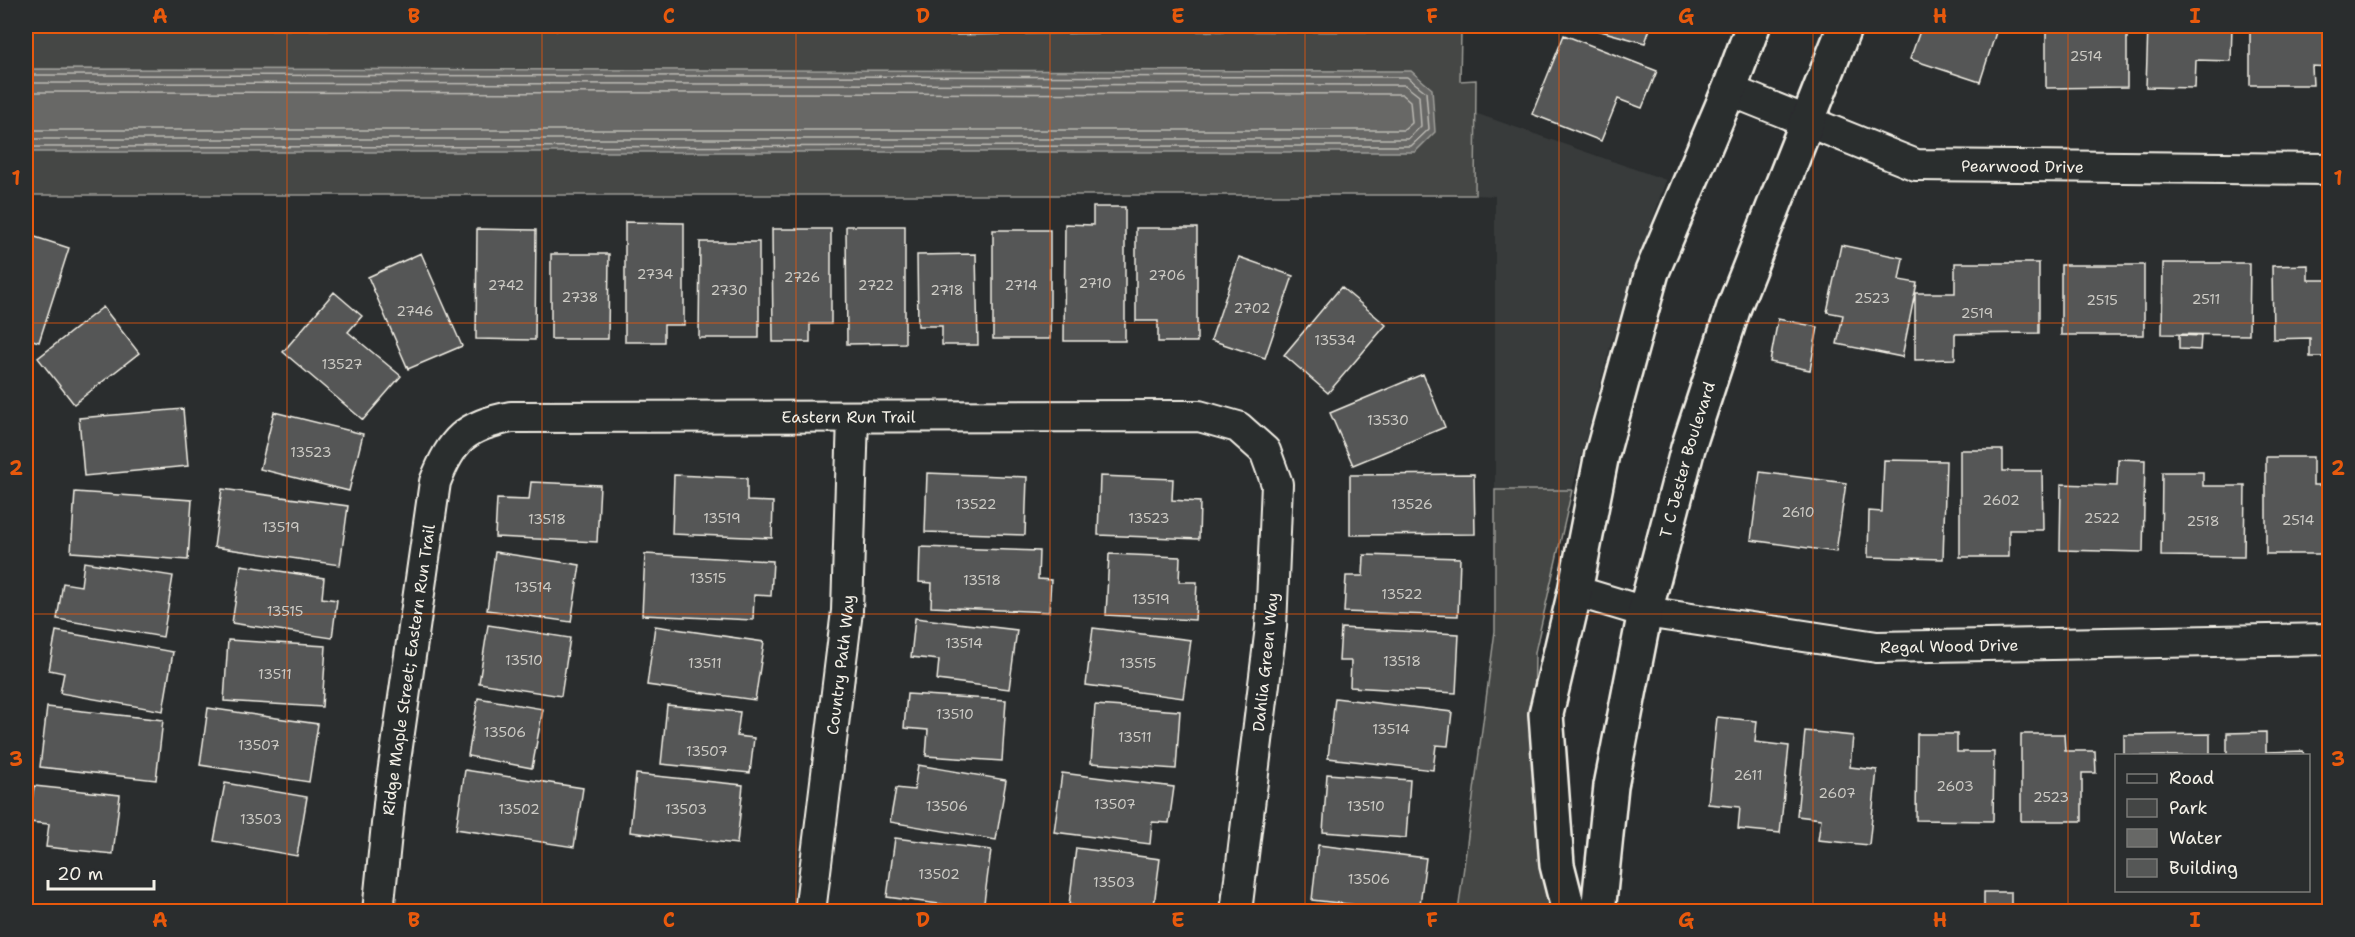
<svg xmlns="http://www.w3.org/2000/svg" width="2355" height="937" font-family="'Shantell Sans',sans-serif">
	<rect width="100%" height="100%" fill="#2a2d2e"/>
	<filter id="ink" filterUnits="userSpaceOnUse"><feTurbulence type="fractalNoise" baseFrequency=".0167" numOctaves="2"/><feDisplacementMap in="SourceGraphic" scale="12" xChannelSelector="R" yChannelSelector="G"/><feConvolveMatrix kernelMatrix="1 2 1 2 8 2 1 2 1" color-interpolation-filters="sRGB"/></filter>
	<g filter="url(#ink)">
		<!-- built -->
		<path fill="#373a3a" d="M1475 113 1666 180 1611 344 1572 490H1495V196L1475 195Z"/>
		<!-- green -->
		<path fill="#444645" stroke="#9c9c96" stroke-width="1.5" d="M26 29 1461 32 1460 81 1476 80 1475 195H26Z
			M1495 490H1572L1535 652 1534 720 1555 911 1458 912 1495 631Z"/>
		<!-- water -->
		<path fill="#676866" stroke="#9f9f9a" stroke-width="1.5" d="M26 69 1411 71 1432 89 1435 132 1415 152H26Z"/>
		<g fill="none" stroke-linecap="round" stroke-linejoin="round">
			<!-- shore -->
			<path stroke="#bcbab4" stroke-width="1.5" d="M26 75 1407 77 1426 92 1429 129 1411 146 26 147
				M26 83 1405 85 1419 96 1421 126 1408 139H26
				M26 92 1402 94 1410 101 1412 123 1404 130H26"/>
		</g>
		<!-- building -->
		<path fill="#555756" stroke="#f4f1e8" stroke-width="1.5" d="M937 26H1100V33L937 35Z
			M1582 26H1651L1645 43Z
			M1936 26H1998L1980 82 1910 59 1921 28 1934 32Z
			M2046 26H2127V87L2046 88Z
			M2148 26H2232L2231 61 2196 60 2195 88 2146 87Z
			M2250 26H2330V67L2312 66 2313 85H2250Z
			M1564 35 1657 71 1642 108 1618 99 1601 141 1532 114Z
			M1093 207H1125V341H1064L1065 224 1093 225Z
			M625 222 684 223V325H664V342H625Z
			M846 226H905V343L847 344Z
			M1136 228H1197V342H1158V321H1136Z
			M477 229 536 230 535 340 476 339Z
			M772 229H831V324H810V342H773Z
			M993 230H1050V339H993Z
			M26 234 69 248 39 342 26 338Z
			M700 242H759V338H699Z
			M1841 245 1903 258 1899 280 1917 283 1902 357 1837 344 1843 315 1827 312Z
			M421 253 462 346 408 369 368 277Z
			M551 254H609L608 339H551Z
			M976 254 978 345H942V326H918L917 255Z
			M1239 257 1293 276 1265 358 1211 340Z
			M1955 263H2039V333L1955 334V359L1915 360V293H1955Z
			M2163 263H2250L2249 335 2162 334Z
			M2061 265H2144V335H2061Z
			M2308 265V280H2330V357H2310V338L2273 339 2272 266Z
			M1341 287 1386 325 1328 393 1284 355Z
			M334 292 362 316 348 332 401 376 363 420 283 352Z
			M103 307 139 353 74 404 38 358Z
			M1778 319 1818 327 1810 370 1770 362Z
			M2179 335 2201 336 2200 350 2179 349Z
			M1423 374 1445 427 1353 465 1330 413Z
			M183 409 188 466 84 476 79 418Z
			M274 412 363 434 349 491 260 469Z
			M1960 450H2003V471H2042L2043 530H2009V557H1960Z
			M2266 457H2313V485H2330V554H2266Z
			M2118 459 2145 460 2143 552 2060 550 2061 484 2117 486Z
			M1884 460 1946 461 1943 559 1868 557 1869 511 1882 512Z
			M1760 472 1846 483 1836 552 1751 540Z
			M2162 472H2203V486H2245L2244 557 2161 556Z
			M927 473 1027 477 1025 535 925 532Z
			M1474 474 1475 534 1350 535V475Z
			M674 475 747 478V501L773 502 772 538 672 534Z
			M1100 476 1173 479 1172 500 1200 502 1199 539 1098 535Z
			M531 482 600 485 597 542 495 537 497 499 529 500Z
			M222 489 348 506 340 565 214 547Z
			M75 492 192 500 188 560 71 552Z
			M920 547 1039 551 1038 579 1051 580 1049 612 931 607 932 583 919 582Z
			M495 552 580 565 571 622 487 610Z
			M645 554 773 561 771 596 754 595 753 620 642 615Z
			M1109 554 1180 557 1179 582H1197L1195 620 1106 615Z
			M1364 555 1460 558 1458 616 1344 612 1346 576H1363Z
			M84 562 173 576 163 637 57 619 63 583 81 586Z
			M241 565 324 578 322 598 337 600 332 638 232 623Z
			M915 618 1017 630 1009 689 937 680 939 660 911 657Z
			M488 625 570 638 561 696 479 683Z
			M655 626 764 642 755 700 647 685Z
			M1093 628 1191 640 1183 698 1086 685Z
			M1341 628 1459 634 1456 693 1350 687 1351 661H1339Z
			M56 631 173 652 163 711 60 693 64 673 49 670Z
			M228 640 326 646 322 707 224 701Z
			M907 694 1006 700 1002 761 926 756 928 730 904 728Z
			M478 698 543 709 532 768 468 756Z
			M1335 698 1452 712 1448 746 1436 745 1433 770 1328 758Z
			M667 705 740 712 737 736 754 738 750 773 661 764Z
			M1095 705 1180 711 1176 769 1091 763Z
			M47 707 163 720 156 780 40 767Z
			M208 708 318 724 309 782 200 765Z
			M1717 717 1757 721 1755 742 1789 746 1780 833 1738 829 1740 807 1708 804Z
			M1805 731 1853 736 1850 767 1877 770 1869 845 1818 840 1821 819 1797 816Z
			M2266 732V752L2303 751 2304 756H2227V733Z
			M1917 734H1957V752H1994L1993 821 1916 820Z
			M2021 734H2064L2065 751H2095L2096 773H2082V821H2021Z
			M2210 734V756H2124V735Z
			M918 765 1006 780 996 840 890 822 896 788 914 790Z
			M465 770 583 788 574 847 456 829Z
			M1062 773 1174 787 1169 823 1152 822 1150 844 1054 832Z
			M636 774 743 785 737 844 630 832Z
			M1327 774 1410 780 1406 838 1323 832Z
			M225 783 307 797 297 856 214 841Z
			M34 786 120 795 113 854 46 847 49 824 29 822Z
			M895 838 991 850 983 910 887 897Z
			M1318 845 1426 858 1419 912 1312 900Z
			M1076 848 1160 859 1153 912H1120L1069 905Z
			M1984 892H2011V912H1984Z"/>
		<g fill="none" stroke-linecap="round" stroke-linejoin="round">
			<!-- minor casing -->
			<g stroke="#f4f1e8" stroke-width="34">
				<g id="minor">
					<path id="s1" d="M1729 90 1916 165 2330 169"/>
					<path id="s2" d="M1575 591 1645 612 1877 647 2330 639"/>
					<path id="s3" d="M378 912 390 795 435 482C452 439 465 426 511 417L1199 416 1238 427 1265 451 1277 484 1271 627 1236 912"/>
					<path id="s4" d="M810 912 847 611 853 417"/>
				</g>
			</g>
			<!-- tertiary casing -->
			<g stroke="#f4f1e8" stroke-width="38">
				<g id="tertiary">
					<path d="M1569 912 1557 865 1546 714 1575 591 1602 454 1652 272 1729 90 1753 26"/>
					<path id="s5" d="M1598 912 1611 786 1645 612 1688 448 1734 307 1845 26"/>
				</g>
			</g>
			<!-- minor -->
			<use href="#minor" stroke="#2a2d2e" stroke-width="30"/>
			<!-- tertiary -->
			<use href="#tertiary" stroke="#2a2d2e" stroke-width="33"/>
		</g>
	</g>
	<!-- grid -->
	<path fill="none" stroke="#e8590c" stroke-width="1.5" stroke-opacity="0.55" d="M287 26V912M542 26V912M796 26V912M1050 26V912M1305 26V912M1559 26V912M1813 26V912M2068 26V912M26 323H2330M26 614H2330"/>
	<g text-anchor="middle" stroke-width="4.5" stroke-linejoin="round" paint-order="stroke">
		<!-- number labels -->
		<g font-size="14" fill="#cccac4">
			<text x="2086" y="61">2514</text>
			<text x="655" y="279">2734</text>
			<text x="1167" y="280">2706</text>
			<text x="802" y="282">2726</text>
			<text x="1095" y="288">2710</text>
			<text x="506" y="290">2742</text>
			<text x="876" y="290">2722</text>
			<text x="1021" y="290">2714</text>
			<text x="729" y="295">2730</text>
			<text x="947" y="295">2718</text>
			<text x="580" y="302">2738</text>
			<text x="1872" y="303">2523</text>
			<text x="2206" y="304">2511</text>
			<text x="2102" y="305">2515</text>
			<text x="1252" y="313">2702</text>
			<text x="415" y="316">2746</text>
			<text x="1977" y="318">2519</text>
			<text x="1335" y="345">13534</text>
			<text x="342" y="369">13527</text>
			<text x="1388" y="425">13530</text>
			<text x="311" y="457">13523</text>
			<text x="2001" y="505">2602</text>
			<text x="976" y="509">13522</text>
			<text x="1412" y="509">13526</text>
			<text x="1798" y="517">2610</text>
			<text x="722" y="523">13519</text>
			<text x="1149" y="523">13523</text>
			<text x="2102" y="523">2522</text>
			<text x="547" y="524">13518</text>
			<text x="2298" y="525">2514</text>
			<text x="2203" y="526">2518</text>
			<text x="281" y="532">13519</text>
			<text x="708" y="583">13515</text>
			<text x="982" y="585">13518</text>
			<text x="533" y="592">13514</text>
			<text x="1402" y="599">13522</text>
			<text x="1151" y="604">13519</text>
			<text x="285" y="616">13515</text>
			<text x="964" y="648">13514</text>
			<text x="524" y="665">13510</text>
			<text x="1402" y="666">13518</text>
			<text x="705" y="668">13511</text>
			<text x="1138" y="668">13515</text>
			<text x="275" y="679">13511</text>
			<text x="955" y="719">13510</text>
			<text x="1391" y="734">13514</text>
			<text x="505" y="737">13506</text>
			<text x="1135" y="742">13511</text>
			<text x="259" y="750">13507</text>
			<text x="707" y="756">13507</text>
			<text x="1748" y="780">2611</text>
			<text x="1955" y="791">2603</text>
			<text x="1837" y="798">2607</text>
			<text x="2051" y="802">2523</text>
			<text x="1115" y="809">13507</text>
			<text x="947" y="811">13506</text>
			<text x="1366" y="811">13510</text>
			<text x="519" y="814">13502</text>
			<text x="686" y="814">13503</text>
			<text x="261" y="824">13503</text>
			<text x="939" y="879">13502</text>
			<text x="1369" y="884">13506</text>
			<text x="1114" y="887">13503</text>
		</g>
		<!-- street labels -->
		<g font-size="16" fill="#f4f1e8" stroke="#2a2d2e">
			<text dy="6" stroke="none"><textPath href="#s1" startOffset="308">Pearwood Drive</textPath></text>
			<text dy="6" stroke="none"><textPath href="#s3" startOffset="878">Eastern Run Trail</textPath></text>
			<text dy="6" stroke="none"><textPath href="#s5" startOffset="462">T C Jester Boulevard</textPath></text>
			<text dy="6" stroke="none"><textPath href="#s2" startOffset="380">Regal Wood Drive</textPath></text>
			<text transform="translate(1265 662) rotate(-84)" y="6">Dahlia Green Way</text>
			<text dy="6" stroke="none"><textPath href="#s4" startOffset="249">Country Path Way</textPath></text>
			<text dy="6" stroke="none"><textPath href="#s3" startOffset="244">Ridge Maple Street; Eastern Run Trail</textPath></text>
		</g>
	</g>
	<!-- margin -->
	<rect width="2355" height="937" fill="none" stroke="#2a2d2e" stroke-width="66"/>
	<!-- legend -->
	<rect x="2115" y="754" width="195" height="138" fill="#2a2d2e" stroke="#7b7b78" stroke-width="1.5"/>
	<rect x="2127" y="774" width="30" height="9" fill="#2a2d2e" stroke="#7b7b78" stroke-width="1.5"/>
	<text x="2169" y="784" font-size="18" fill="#f4f1e8">Road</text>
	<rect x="2127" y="799" width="30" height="18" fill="#444645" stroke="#7b7b78" stroke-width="1.5"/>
	<text x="2169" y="814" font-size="18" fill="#f4f1e8">Park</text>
	<rect x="2127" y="829" width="30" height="18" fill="#676866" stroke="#7b7b78" stroke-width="1.5"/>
	<text x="2169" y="844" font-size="18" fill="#f4f1e8">Water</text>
	<rect x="2127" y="859" width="30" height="18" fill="#555756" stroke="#7b7b78" stroke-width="1.5"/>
	<text x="2169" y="874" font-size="18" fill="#f4f1e8">Building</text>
	<!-- scale -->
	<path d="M48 880v9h106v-9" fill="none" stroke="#f4f1e8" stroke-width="3"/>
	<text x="57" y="880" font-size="18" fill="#f4f1e8" stroke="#2a2d2e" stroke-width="4.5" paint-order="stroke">20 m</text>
	<rect x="33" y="33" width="2289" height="871" fill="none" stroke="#e8590c" stroke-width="2"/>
	<g font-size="20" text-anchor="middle" font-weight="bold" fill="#e8590c">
		<text x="160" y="23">A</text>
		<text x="414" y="23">B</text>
		<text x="669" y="23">C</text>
		<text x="923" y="23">D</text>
		<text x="1178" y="23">E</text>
		<text x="1432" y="23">F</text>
		<text x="1686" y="23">G</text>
		<text x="1940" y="23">H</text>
		<text x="2195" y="23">I</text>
		<text x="16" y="185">1</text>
		<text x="2338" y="185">1</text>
		<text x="16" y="475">2</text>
		<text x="2338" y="475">2</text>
		<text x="16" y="766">3</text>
		<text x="2338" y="766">3</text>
		<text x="160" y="927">A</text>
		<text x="414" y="927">B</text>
		<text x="669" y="927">C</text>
		<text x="923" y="927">D</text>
		<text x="1178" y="927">E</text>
		<text x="1432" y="927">F</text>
		<text x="1686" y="927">G</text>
		<text x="1940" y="927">H</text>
		<text x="2195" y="927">I</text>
	</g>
</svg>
